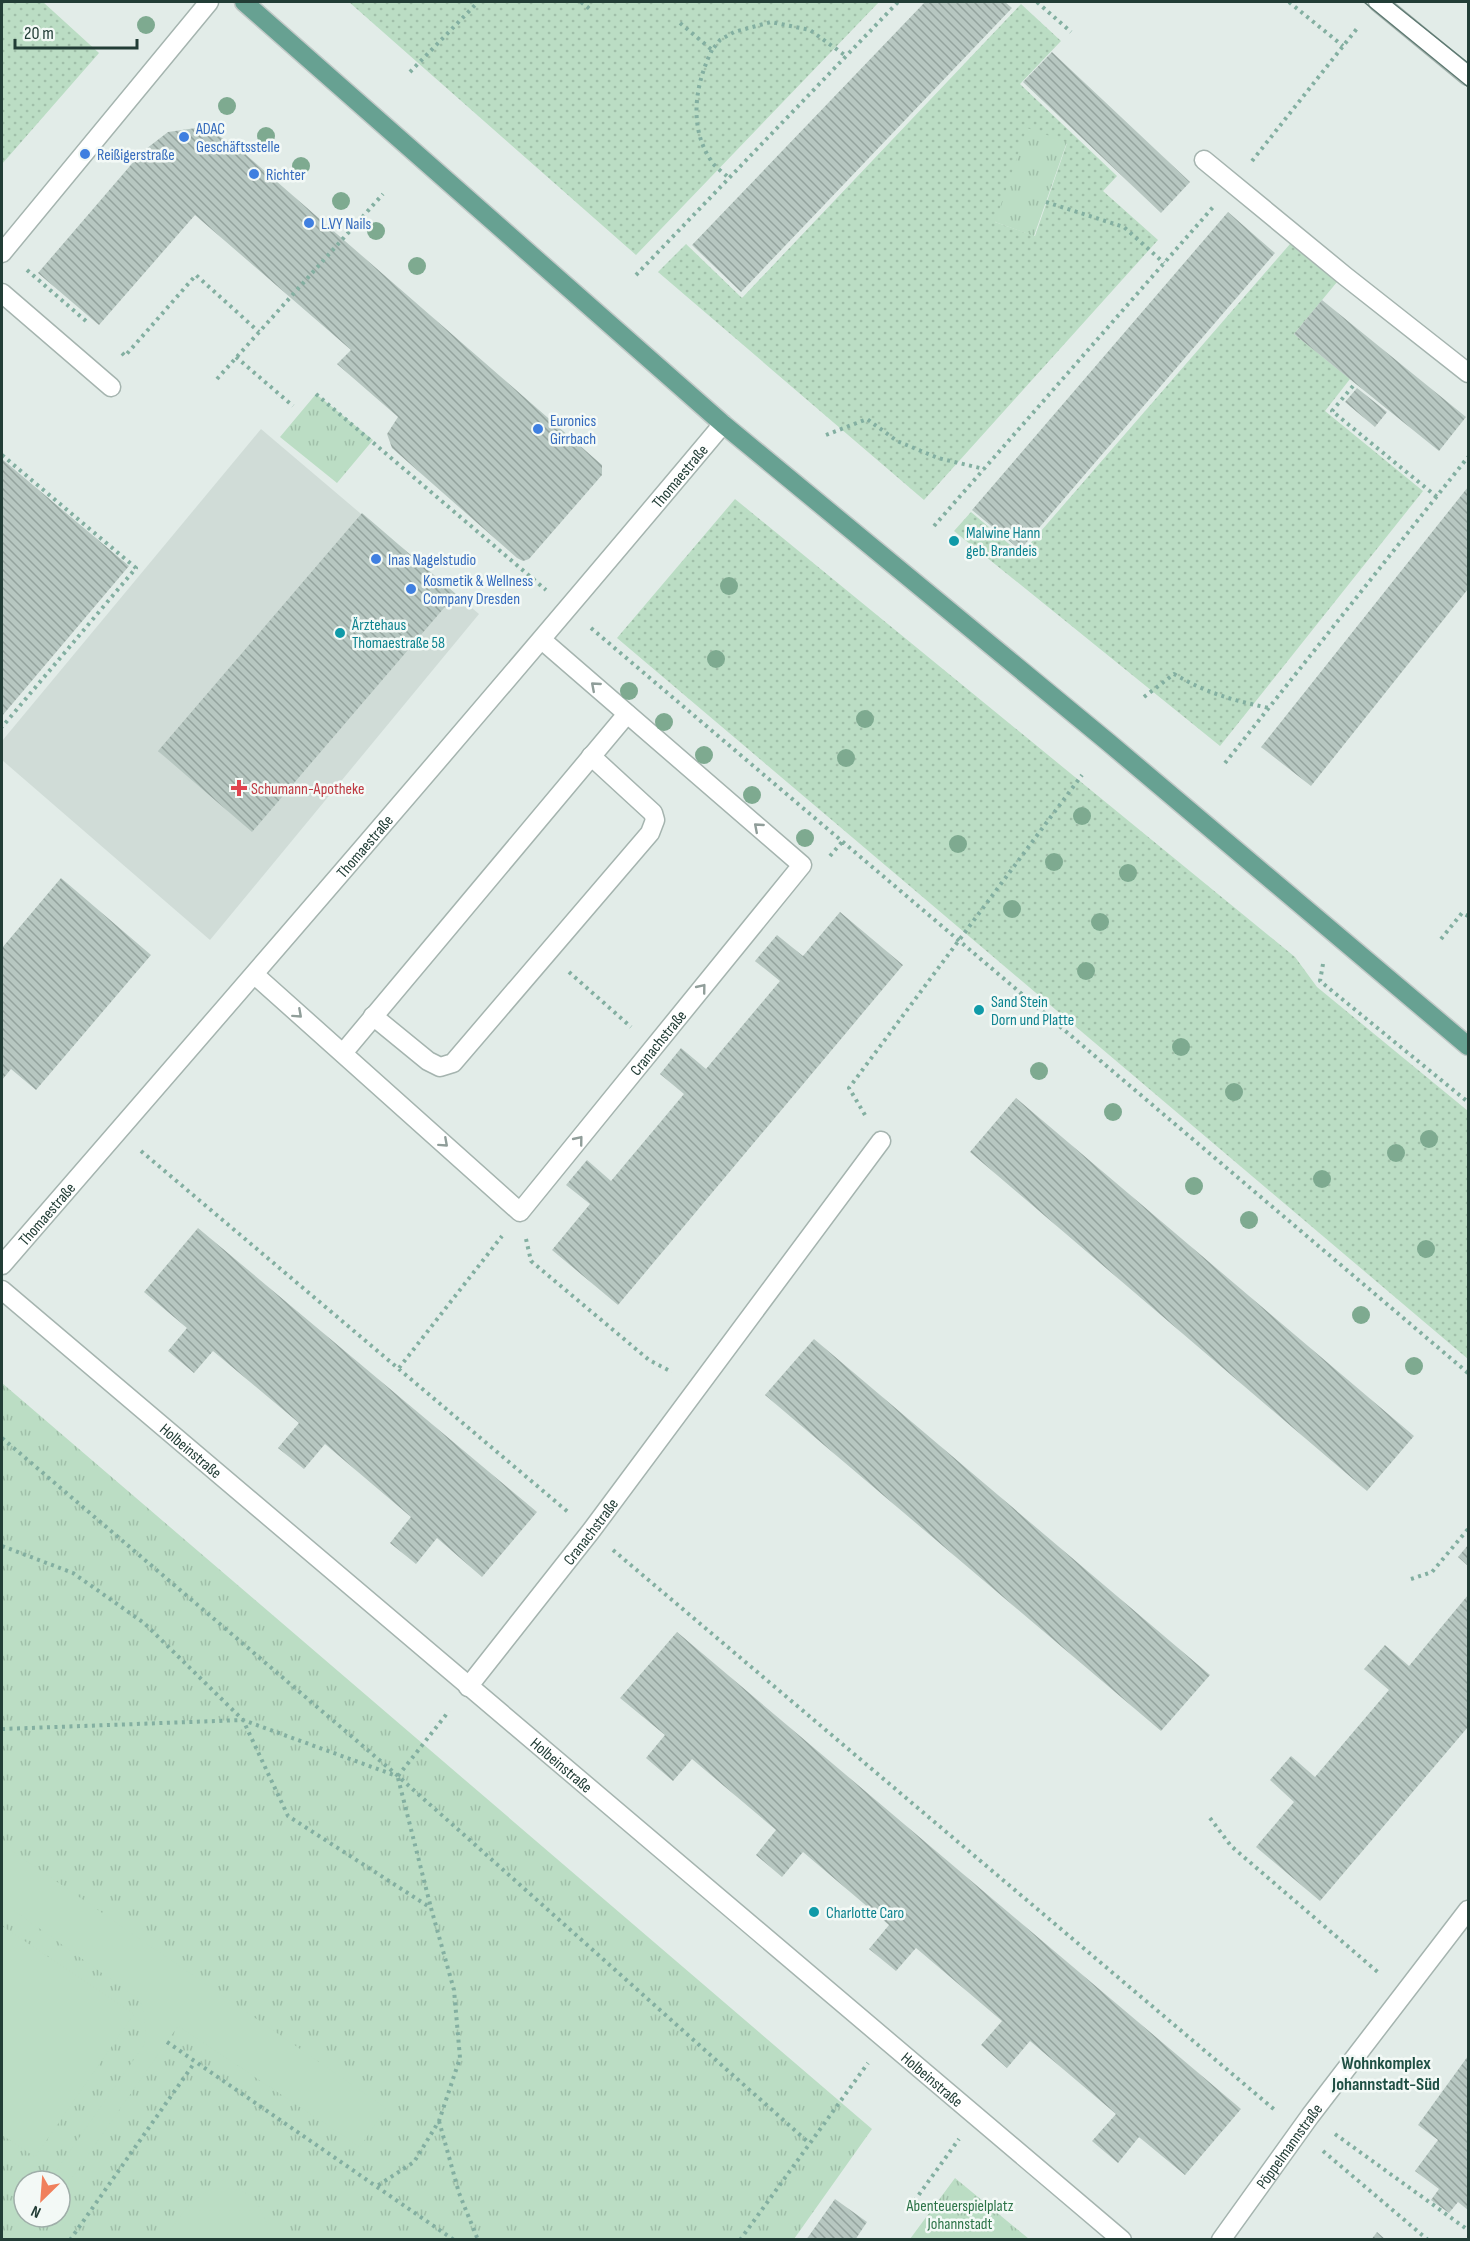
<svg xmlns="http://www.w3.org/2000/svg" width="1470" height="2241" font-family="'Sofia Sans Condensed',sans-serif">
	<defs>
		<pattern id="grass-dots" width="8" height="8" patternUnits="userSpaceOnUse" patternTransform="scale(1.5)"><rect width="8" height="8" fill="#bbddc4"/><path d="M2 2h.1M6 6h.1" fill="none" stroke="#a0bfa9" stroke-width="1.8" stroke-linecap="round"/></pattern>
		<pattern id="park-tufts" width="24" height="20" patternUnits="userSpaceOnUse" patternTransform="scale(1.5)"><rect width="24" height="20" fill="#bbddc4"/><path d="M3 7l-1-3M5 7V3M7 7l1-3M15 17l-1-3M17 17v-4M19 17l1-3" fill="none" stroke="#a0bfa9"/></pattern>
		<pattern id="building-back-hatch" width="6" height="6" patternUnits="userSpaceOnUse" patternTransform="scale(1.5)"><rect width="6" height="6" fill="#b7c7c1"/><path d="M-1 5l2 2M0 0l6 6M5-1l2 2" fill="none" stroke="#94a39e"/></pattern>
	</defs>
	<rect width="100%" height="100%" fill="#e2ece8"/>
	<!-- built -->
	<path fill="#d0dcd7" d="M261 429 479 614 210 940 2 760V741Z"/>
	<!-- grass -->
	<path fill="url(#grass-dots)" fill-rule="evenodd" d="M2 2H43L99 53 2 164Z
		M349 2H879L636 255Z
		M1021 4 1061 41 1020 84 1117 176 1103 191 1158 240 924 500 658 272 686 244 742 298ZM1067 143 1035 236 995 222Z
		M1290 244 1337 282 1294 334 1350 379 1325 411 1423 491 1220 746 954 531 971 512 1021 554Z
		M735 499 1295 957 1317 987 1468 1111V1359L617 638Z"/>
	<!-- park -->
	<path fill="url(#park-tufts)" fill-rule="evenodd" d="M1027 128 1067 142 1034 236 995 222Z
		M316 394 373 440 337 483 280 437Z
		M2 1383 872 2129 794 2239H2ZM24 2181H60V2217H24Z
		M955 2178 1029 2239H910Z"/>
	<!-- garden -->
	<path fill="#bbddc4" d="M2 1844 386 2108 360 2147 178 2026 60 2195V2181H49L144 2045C147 2029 145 2016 140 2000L2 1902Z
		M2 1926 134 2014 35 2157 2 2135Z
		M213 2189C236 2188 251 2189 262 2212 267 2222 268 2227 268 2239H164C178 2220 189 2198 213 2189Z
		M24 2217H44L29 2239H8Z"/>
	<!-- building -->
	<path fill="url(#building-back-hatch)" d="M925 2H1005L1012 8 741 292 692 245Z
		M1052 52 1190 182 1161 213 1023 82Z
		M203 127 236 146 602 465V475L529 559 523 561 517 558 392 448 387 434 398 417 337 364 351 350 195 215 99 325 38 273 142 152 168 132Z
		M1228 212 1275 253 1020 550 972 510Z
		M1322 300 1466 417 1439 451 1294 334Z
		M1357 388 1387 412 1375 427 1345 402Z
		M2 459 129 566 2 716Z
		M1468 487V589L1311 786 1261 747Z
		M362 513 456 594 252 832 158 751Z
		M61 878 151 955 36 1090 11 1069 2 1080V948Z
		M840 912 903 965 618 1305 552 1250 590 1204 566 1185 587 1160 611 1181 684 1094 660 1074 681 1048 706 1069 780 981 755 961 777 935 803 956Z
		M1016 1098 1414 1436 1367 1491 970 1152Z
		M198 1228 537 1512 482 1577 437 1538 416 1564 390 1543 411 1517 325 1444 304 1469 278 1448 299 1423 213 1351 194 1373 168 1351 187 1328 144 1292Z
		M814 1339 1210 1675 1161 1731 765 1395Z
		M1468 1545V1566L1458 1557Z
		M1468 1595V1727L1320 1901 1256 1847 1294 1802 1270 1780 1291 1756 1315 1777 1389 1690 1364 1669 1385 1645 1409 1666Z
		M677 1632 1241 2109 1185 2175 1139 2137 1118 2163 1092 2141 1116 2114 1030 2041 1007 2068 981 2045 1002 2021 916 1948 896 1971 869 1949 889 1925 803 1852 782 1877 756 1855 776 1830 692 1759 673 1781 646 1758 665 1735 620 1698Z
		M1468 2056V2210L1458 2202 1449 2213 1431 2200 1439 2189 1415 2171 1438 2140 1418 2125Z
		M835 2199 867 2222 855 2240H806Z
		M1377 2232 1386 2240H1371Z"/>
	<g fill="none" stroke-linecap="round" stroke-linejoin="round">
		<!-- minor casing -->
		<g stroke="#a5b4af" stroke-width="21">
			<g id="minor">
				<path d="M1378 2 1468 76"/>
				<path d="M1204 160 1345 276 1468 373"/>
				<path d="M2 253 209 2"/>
				<path d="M2 293 111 387"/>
				<path id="s1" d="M255 975 520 1212 802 865 542 640"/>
				<path d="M373 1016 428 1061 440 1067 453 1063 650 833 655 820 653 813 591 756"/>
				<path d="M343 1053 627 714"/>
				<path id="s2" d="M2 1265C244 986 486 707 723 424"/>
				<path id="s3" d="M2 1290 1122 2240"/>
				<path id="s4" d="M468 1687 591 1531 881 1141"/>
				<path id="s5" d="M1221 2240 1310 2116 1468 1910"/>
			</g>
		</g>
		<!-- major casing -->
		<g stroke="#c1c9c7" stroke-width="21">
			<path id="major" d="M244 2 723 424 1108 742 1468 1046"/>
		</g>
		<!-- path -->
		<path stroke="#83afa1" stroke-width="4" stroke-dasharray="3 4.5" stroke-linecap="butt" d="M581 2 591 10
			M1037 2 1071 32
			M1289 2 1343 46
			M680 23 712 50 720 40 734 32 771 22 810 30 846 56
			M712 50C695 84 688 128 712 162 716 168 724 173 729 178
			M410 72 478 2
			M1252 161 1359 26
			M1046 202 1124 227 1164 263
			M27 270 87 322
			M636 275 898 2
			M122 353 125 356 196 275 259 332
			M236 357 293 406
			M217 379 383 194
			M1353 386 1332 411 1437 497
			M316 394 546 590
			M826 435 867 419 897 441 938 458 984 469
			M2 455 136 568 2 727
			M934 526 1214 206
			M591 628 1468 1373
			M1144 697 1174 674C1207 693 1231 700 1269 708
			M1225 763 1468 457
			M830 856 842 842
			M1441 939 1462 913 1468 916
			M1323 964 1320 981 1468 1102
			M569 972 631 1027
			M865 1115 849 1088 1082 775
			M141 1151 568 1512
			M526 1239 531 1261 649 1360 672 1372
			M399 1368 502 1236
			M2 1438 398 1776 809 2143
			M2 1546 73 1573 144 1623 243 1720 288 1816 431 1908 454 1990 460 2058 439 2121 414 2162 377 2186
			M613 1550 1276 2111
			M1411 1579 1432 1572 1468 1529
			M2 1729 243 1720 394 1775
			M398 1776 449 1711
			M398 1778 431 1908
			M1210 1818 1231 1846 1380 1974
			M167 2042 454 2240
			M439 2121 459 2193 478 2240
			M1335 2134 1468 2230
			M1323 2151 1428 2240
			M910 2207 959 2139
			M70 2240 195 2062
			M740 2240 868 2063"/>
		<!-- minor -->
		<use href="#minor" stroke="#fff" stroke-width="18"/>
		<!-- major -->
		<use href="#major" stroke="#67a192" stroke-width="18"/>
		<!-- tram -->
		<path stroke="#5d7971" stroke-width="1.5" d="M1364 2 1468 87
			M1392 2 1468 63"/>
	</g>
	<!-- trees -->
	<g fill="#7eaa90">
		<circle cx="146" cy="25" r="9"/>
		<circle cx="227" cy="106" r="9"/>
		<circle cx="266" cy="136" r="9"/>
		<circle cx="301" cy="166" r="9"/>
		<circle cx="341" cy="201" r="9"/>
		<circle cx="376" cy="231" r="9"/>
		<circle cx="417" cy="266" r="9"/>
		<circle cx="729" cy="586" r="9"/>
		<circle cx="716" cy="659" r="9"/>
		<circle cx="629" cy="691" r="9"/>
		<circle cx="865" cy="719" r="9"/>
		<circle cx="664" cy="722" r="9"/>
		<circle cx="704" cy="755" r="9"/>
		<circle cx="846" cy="758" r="9"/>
		<circle cx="752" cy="795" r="9"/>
		<circle cx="1082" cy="816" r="9"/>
		<circle cx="805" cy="838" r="9"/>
		<circle cx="958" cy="844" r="9"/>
		<circle cx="1054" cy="862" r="9"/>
		<circle cx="1128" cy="873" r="9"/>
		<circle cx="1012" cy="909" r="9"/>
		<circle cx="1100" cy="922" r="9"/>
		<circle cx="1086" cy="971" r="9"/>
		<circle cx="1181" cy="1047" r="9"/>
		<circle cx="1039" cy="1071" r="9"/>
		<circle cx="1234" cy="1092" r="9"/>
		<circle cx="1113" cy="1112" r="9"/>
		<circle cx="1429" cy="1139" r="9"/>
		<circle cx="1396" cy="1153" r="9"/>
		<circle cx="1322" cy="1179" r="9"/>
		<circle cx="1194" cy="1186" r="9"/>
		<circle cx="1249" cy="1220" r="9"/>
		<circle cx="1426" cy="1249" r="9"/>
		<circle cx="1361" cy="1315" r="9"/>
		<circle cx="1414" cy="1366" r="9"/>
	</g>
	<!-- one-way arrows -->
	<defs><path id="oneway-chevron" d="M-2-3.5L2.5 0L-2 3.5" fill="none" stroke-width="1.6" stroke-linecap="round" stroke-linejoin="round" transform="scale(1.5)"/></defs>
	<g stroke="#909e9a">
		<use href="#oneway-chevron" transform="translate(595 686) rotate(-139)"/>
		<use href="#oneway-chevron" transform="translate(758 827) rotate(-139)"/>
		<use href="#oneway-chevron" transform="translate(702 988) rotate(-51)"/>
		<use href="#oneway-chevron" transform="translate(298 1014) rotate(42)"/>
		<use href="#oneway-chevron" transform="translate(579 1140) rotate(-51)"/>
		<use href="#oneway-chevron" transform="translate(444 1143) rotate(42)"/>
	</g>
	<!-- markers -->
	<g fill="#3f7fe0" stroke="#f3f9f6" stroke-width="2">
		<circle cx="184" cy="137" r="6"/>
		<circle cx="85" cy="154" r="6"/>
		<circle cx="254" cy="174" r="6"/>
		<circle cx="309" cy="223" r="6"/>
		<circle cx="538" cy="429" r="6"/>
		<circle cx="376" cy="559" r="6"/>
		<circle cx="411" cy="589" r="6"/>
	</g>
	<g fill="#0f9aa8" stroke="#f3f9f6" stroke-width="2">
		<circle cx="954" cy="541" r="6"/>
		<circle cx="340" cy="633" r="6"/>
		<circle cx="979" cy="1010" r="6"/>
		<circle cx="814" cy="1912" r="6"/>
	</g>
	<path fill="#e0444e" stroke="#f3f9f6" stroke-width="2" d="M236 779h6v6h6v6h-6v6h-6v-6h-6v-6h6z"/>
	<g text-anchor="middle" stroke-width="5" stroke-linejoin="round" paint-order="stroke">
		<!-- shop labels -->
		<g font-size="16" fill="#366cbe" stroke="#f3f9f6" text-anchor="start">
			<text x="196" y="134">ADAC<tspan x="196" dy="18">Geschäftsstelle</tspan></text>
			<text x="97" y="160">Reißigerstraße</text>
			<text x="266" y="180">Richter</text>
			<text x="321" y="229">L.VY Nails</text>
			<text x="550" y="426">Euronics<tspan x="550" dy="18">Girrbach</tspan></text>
			<text x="388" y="565">Inas Nagelstudio</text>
			<text x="423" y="586">Kosmetik &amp; Wellness<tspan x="423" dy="18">Company Dresden</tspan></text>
		</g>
		<!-- street labels -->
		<g font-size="16" fill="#223d36" stroke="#f3f9f6">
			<text dy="6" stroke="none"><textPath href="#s2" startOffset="1040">Thomaestraße</textPath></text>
			<text dy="6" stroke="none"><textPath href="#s2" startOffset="554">Thomaestraße</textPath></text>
			<text dy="6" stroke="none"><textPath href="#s1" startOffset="574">Cranachstraße</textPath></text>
			<text dy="6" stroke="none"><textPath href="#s2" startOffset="68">Thomaestraße</textPath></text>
			<text dy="6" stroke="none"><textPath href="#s3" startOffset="248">Holbeinstraße</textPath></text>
			<text dy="6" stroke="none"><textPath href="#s4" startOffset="198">Cranachstraße</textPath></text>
			<text dy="6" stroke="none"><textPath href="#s3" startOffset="734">Holbeinstraße</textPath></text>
			<text dy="6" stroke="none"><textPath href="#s3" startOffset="1220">Holbeinstraße</textPath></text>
			<text dy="6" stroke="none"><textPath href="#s5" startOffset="116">Pöppelmannstraße</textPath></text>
		</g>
		<!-- culture labels -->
		<g font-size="16" fill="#0d838f" stroke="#f3f9f6" text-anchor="start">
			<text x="966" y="538">Malwine Hann<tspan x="966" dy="18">geb. Brandeis</tspan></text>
			<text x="352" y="630">Ärztehaus<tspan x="352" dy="18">Thomaestraße 58</tspan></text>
			<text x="991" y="1007">Sand Stein<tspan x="991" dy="18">Dorn und Platte</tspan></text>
			<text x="826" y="1918">Charlotte Caro</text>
		</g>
		<!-- health labels -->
		<g font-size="16" fill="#be3a42" stroke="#f3f9f6" text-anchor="start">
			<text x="251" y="794">Schumann-Apotheke</text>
		</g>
		<!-- park labels -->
		<g font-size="16" fill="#2d7448" stroke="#f3f9f6">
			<text x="960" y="2211">Abenteuerspielplatz<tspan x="960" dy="18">Johannstadt</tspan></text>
		</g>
		<!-- neighbourhood labels -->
		<g font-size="18" font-weight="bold" fill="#1e4f43" stroke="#f3f9f6">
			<text x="1386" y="2069">Wohnkomplex<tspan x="1386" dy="21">Johannstadt-Süd</tspan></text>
		</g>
	</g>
	<!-- border -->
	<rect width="1470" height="2241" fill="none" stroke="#223d36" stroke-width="6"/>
	<!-- north arrow -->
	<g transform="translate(42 2199) rotate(205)"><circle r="28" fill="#f3f9f6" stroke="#9faea9" stroke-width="1.5"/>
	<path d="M0-4.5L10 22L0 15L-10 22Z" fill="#f0805c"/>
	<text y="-9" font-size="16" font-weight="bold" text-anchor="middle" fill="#223d36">N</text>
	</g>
	<!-- scale -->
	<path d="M15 39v9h122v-9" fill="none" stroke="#223d36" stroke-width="3"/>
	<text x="24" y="39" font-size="18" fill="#223d36" stroke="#f3f9f6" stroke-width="4.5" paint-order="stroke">20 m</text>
</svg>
